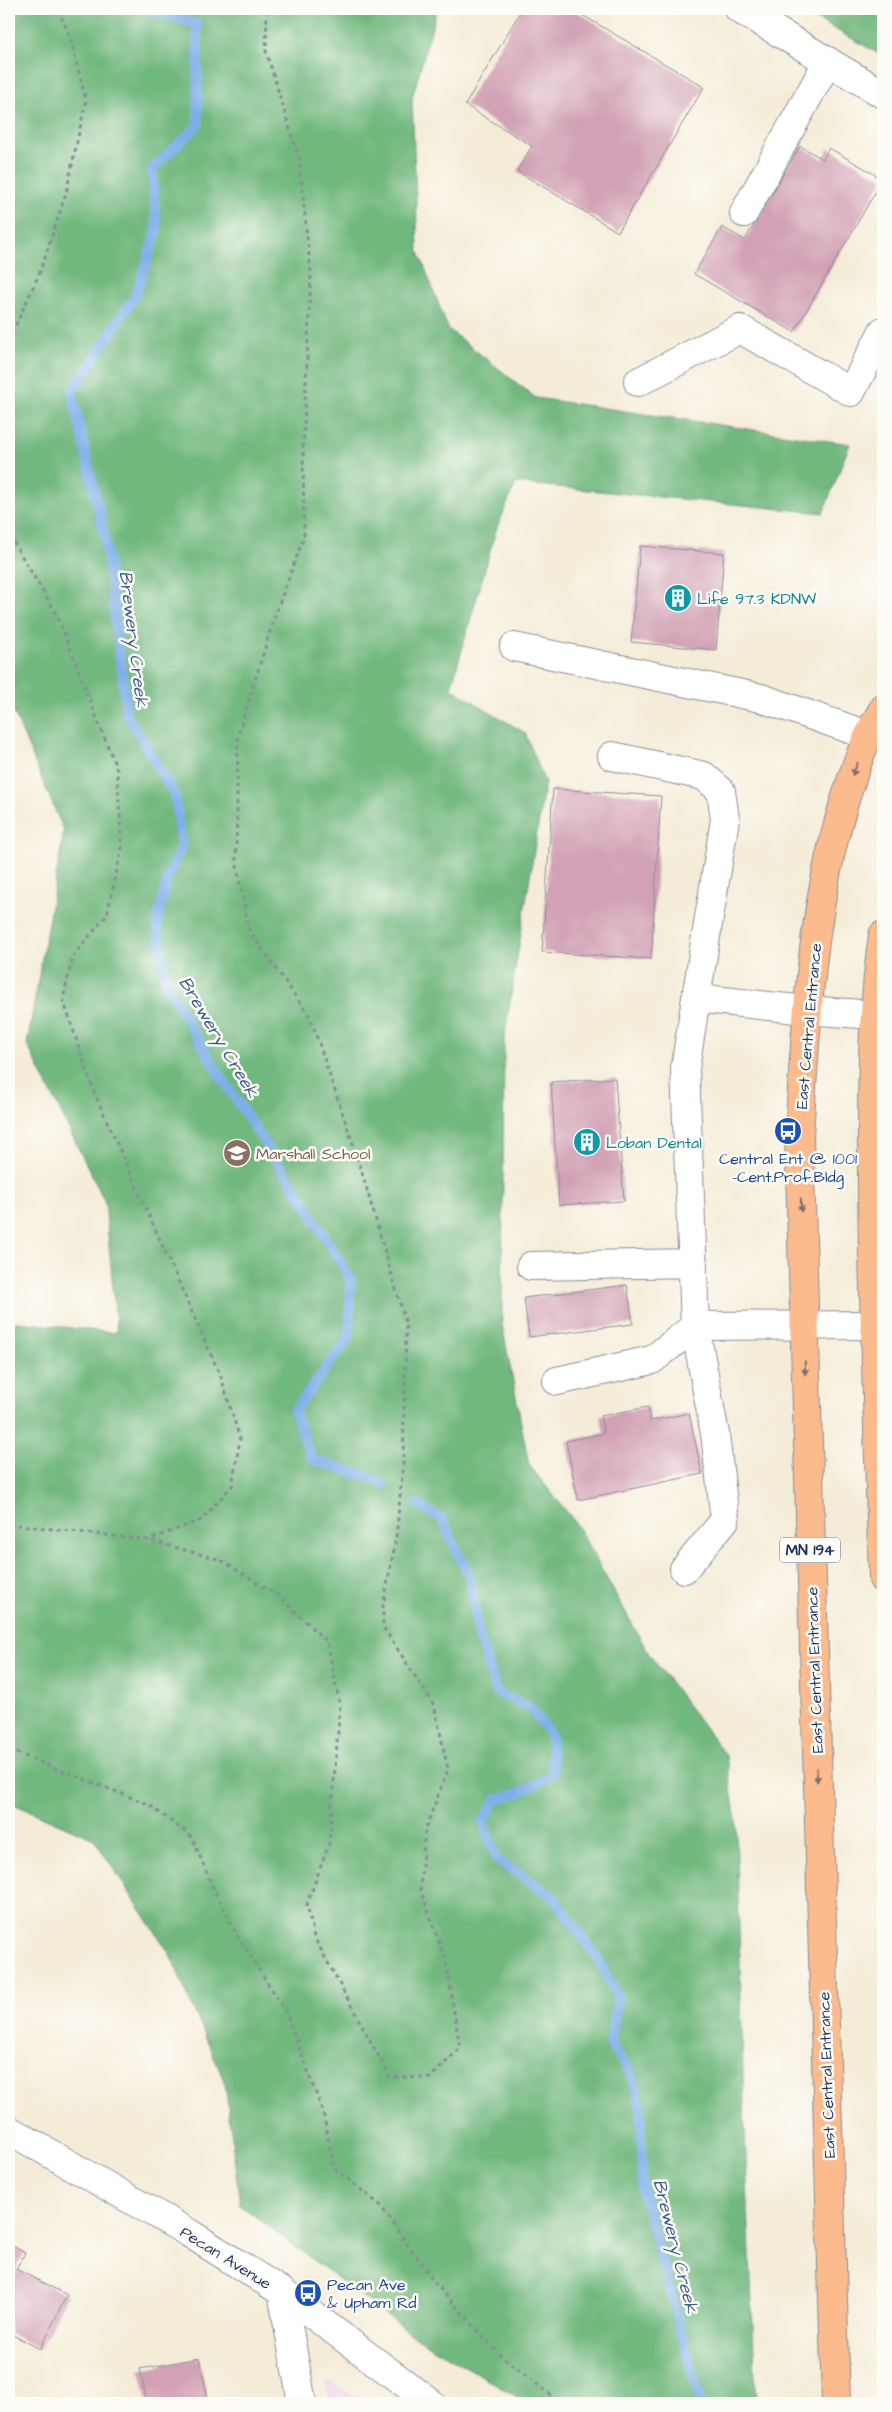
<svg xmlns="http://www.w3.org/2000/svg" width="892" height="2412" font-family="'Architects Daughter',sans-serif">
	<rect width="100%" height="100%" fill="#fdfcf7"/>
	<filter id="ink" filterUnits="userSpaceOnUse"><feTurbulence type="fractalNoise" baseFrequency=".02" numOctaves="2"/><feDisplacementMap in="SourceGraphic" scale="10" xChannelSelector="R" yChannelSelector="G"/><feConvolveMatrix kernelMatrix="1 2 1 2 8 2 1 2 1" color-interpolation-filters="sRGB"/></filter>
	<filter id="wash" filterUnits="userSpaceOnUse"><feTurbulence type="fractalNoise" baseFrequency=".0096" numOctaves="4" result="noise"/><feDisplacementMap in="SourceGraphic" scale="20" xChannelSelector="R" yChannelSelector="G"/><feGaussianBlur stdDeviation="1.12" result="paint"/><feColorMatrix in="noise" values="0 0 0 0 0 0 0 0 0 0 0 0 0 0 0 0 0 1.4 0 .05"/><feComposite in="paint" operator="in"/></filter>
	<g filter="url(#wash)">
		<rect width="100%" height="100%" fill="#f4ecd7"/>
		<!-- built -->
		<path fill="#f0d0e4" d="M327 2381 369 2403H327Z"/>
		<!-- forest -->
		<path fill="#71b87e" stroke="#46746e" d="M9 9H437L412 98 418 250 448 329 536 398 850 444 823 513 516 483 496 530 451 688 525 733 545 782 504 1039 502 1324 529 1465 575 1522 649 1654 726 1756 736 1821 744 2107 756 2403H529L423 2342 240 2205 225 2083 170 1954 94 1839 9 1802V1321L117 1333 105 1202 27 1044 64 831 9 701Z
			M799 9H883V56Z"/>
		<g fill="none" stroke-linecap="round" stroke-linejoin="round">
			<!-- stream -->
			<path stroke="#7eafe9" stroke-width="10" d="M145 9 197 24 198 125 152 169 157 231 136 294 72 392 105 538 127 715 175 796 182 846 167 879 157 923 166 985 218 1072 308 1208 351 1280 349 1338 294 1411 312 1459 374 1479 383 1485
				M417 1504 442 1519 470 1578 479 1636 497 1693 531 1708 551 1736 553 1774 519 1793 497 1799 483 1821 497 1860 553 1896 598 1959 618 1997 610 2044 633 2076 641 2111 642 2189 700 2400"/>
		</g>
		<g id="blocks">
			<!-- building -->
			<path fill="#d2a1b5" d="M522 9H572L704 87 618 232 517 171 532 146 465 105Z
				M800 146 823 159 829 148 883 179 794 332 694 274 722 227 745 240Z
				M640 546 724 553 716 650 631 642Z
				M553 789 661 796 651 959 542 952Z
				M615 1078 624 1201 559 1205 551 1082Z
				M627 1285 633 1324 529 1337 524 1298Z
				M648 1407 650 1421 689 1413 702 1474 578 1500 566 1441 604 1433 600 1416Z
				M9 2244 25 2253 16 2269 67 2295 40 2349 9 2333Z
				M199 2358 209 2403H147L140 2369Z"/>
		</g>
	</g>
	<g filter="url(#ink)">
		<use href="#blocks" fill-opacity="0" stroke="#888e9a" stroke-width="1"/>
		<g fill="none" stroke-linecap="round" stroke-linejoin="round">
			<!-- minor casing -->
			<g stroke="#888e9a" stroke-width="30">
				<path id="minor" d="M739 9 883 94
					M744 213 828 61
					M638 382 740 329 851 392 883 331
					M514 647 761 698 870 736
					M612 756 704 776 721 791 725 819 696 998
					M875 1015 806 1010 696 998 685 1069 695 1326 875 1325
					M531 1266 693 1263
					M557 1381 652 1360 695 1326 715 1434 725 1520 684 1569
					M9 2130 189 2233 282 2292 431 2403
					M282 2292 302 2403"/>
			</g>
			<!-- highway casing -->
			<g stroke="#888e9a" stroke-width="30">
				<path id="highway" d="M883 935C871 1017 872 1099 872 1181 873 1314 879 1446 883 1579
					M836 2403 799 1136C806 1024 811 911 844 803 854 771 865 737 883 709"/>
			</g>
			<!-- path -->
			<path stroke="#888e9a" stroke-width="3" stroke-dasharray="4 4" stroke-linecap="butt" d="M9 340 40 272 66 193 86 100 69 34 58 9
				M9 535 56 613 117 770 122 847 107 915 73 956 63 999 94 1092 221 1377 240 1439 232 1486 201 1520 148 1540
				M9 1524 148 1540 221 1560 280 1597 327 1642 340 1705 329 1844 307 1904 314 1937 390 2077 430 2078 460 2048 446 1962 420 1888 425 1830 448 1769 434 1705 383 1627V1606L396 1539 403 1464 406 1324 358 1159 310 1017 249 930 236 861 238 735 276 612 304 537 303 447 311 274 299 159 266 51 267 9
				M9 1750 148 1804 192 1837 214 1890 237 1935 286 2012 323 2112 334 2168 380 2205 435 2283 500 2355 561 2403"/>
			<!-- minor -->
			<use href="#minor" stroke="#fff" stroke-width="28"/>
			<!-- highway -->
			<use href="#highway" stroke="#fbbb8c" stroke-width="28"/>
		</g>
		<!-- one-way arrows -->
		<defs><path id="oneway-solid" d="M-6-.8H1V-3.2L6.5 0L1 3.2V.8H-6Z" transform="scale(1.25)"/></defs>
		<g fill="#806e73">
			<use href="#oneway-solid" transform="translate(855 769) rotate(112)"/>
			<use href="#oneway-solid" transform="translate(801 1205) rotate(88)"/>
			<use href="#oneway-solid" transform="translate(805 1368) rotate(89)"/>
			<use href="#oneway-solid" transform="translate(817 1775) rotate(88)"/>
		</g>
	</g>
	<!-- icons -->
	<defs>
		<g id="building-disc" transform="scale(1.4375)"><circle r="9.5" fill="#0f9aa8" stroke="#fdfcf7"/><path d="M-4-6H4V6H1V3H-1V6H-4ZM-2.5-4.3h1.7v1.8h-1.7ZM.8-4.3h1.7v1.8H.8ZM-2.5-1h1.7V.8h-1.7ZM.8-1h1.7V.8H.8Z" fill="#fff"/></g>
		<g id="bus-disc" transform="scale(1.4375)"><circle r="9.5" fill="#1a4fb4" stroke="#fdfcf7"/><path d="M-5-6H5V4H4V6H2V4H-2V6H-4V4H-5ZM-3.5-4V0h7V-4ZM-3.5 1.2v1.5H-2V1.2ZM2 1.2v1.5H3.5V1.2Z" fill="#fff"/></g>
		<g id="school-disc" transform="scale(1.4375)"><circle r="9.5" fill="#8d6e63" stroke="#fdfcf7"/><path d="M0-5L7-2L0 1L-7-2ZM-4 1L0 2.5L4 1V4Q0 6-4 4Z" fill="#fff"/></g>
	</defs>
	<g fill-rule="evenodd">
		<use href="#building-disc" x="678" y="598"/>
		<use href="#bus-disc" x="788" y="1131"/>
		<use href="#building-disc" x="587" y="1142"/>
		<use href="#school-disc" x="237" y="1153"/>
		<use href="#bus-disc" x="308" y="2293"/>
	</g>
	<g text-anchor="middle" stroke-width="5" stroke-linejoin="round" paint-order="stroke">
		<!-- shield labels -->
		<rect fill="#fdfcf7" stroke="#5f6c8c" stroke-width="1" x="780" y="1537.5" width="60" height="25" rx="4"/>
		<g font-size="15" font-weight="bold" fill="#1b2f5e">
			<text x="810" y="1555">MN 194</text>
		</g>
		<!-- culture labels -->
		<g font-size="16" fill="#0d838f" stroke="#fdfcf7" text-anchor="start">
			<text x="697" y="604">Life 97.3 KDNW</text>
			<text x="606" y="1148">Loban Dental</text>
		</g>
		<!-- street labels -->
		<g font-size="16" fill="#1b2f5e" stroke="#fdfcf7">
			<text transform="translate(808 1026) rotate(-85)" y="6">East Central Entrance</text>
			<text transform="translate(814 1670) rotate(-92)" y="6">East Central Entrance</text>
			<text transform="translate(826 2075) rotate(-92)" y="6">East Central Entrance</text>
			<text transform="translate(226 2257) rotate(32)" y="6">Pecan Avenue</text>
		</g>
		<!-- education labels -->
		<g font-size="16" fill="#785e54" stroke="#fdfcf7" text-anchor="start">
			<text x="256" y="1159">Marshall School</text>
		</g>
		<!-- transit labels -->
		<g font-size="16" fill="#164399" stroke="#fdfcf7">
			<text x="788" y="1164">Central Ent @ 1001<tspan x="788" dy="18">-Cent.Prof.Bldg</tspan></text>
			<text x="327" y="2290" text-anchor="start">Pecan Ave<tspan x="327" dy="18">&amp; Upham Rd</tspan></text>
		</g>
		<!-- water labels -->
		<g font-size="18" font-style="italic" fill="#3e5c8f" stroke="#fdfcf7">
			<text transform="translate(134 639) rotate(83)" y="6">Brewery Creek</text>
			<text transform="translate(219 1037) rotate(59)" y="6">Brewery Creek</text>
			<text transform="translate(676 2246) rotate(76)" y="6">Brewery Creek</text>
		</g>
	</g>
	<!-- margin -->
	<rect width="892" height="2412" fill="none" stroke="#fdfcf7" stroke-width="30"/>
</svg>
